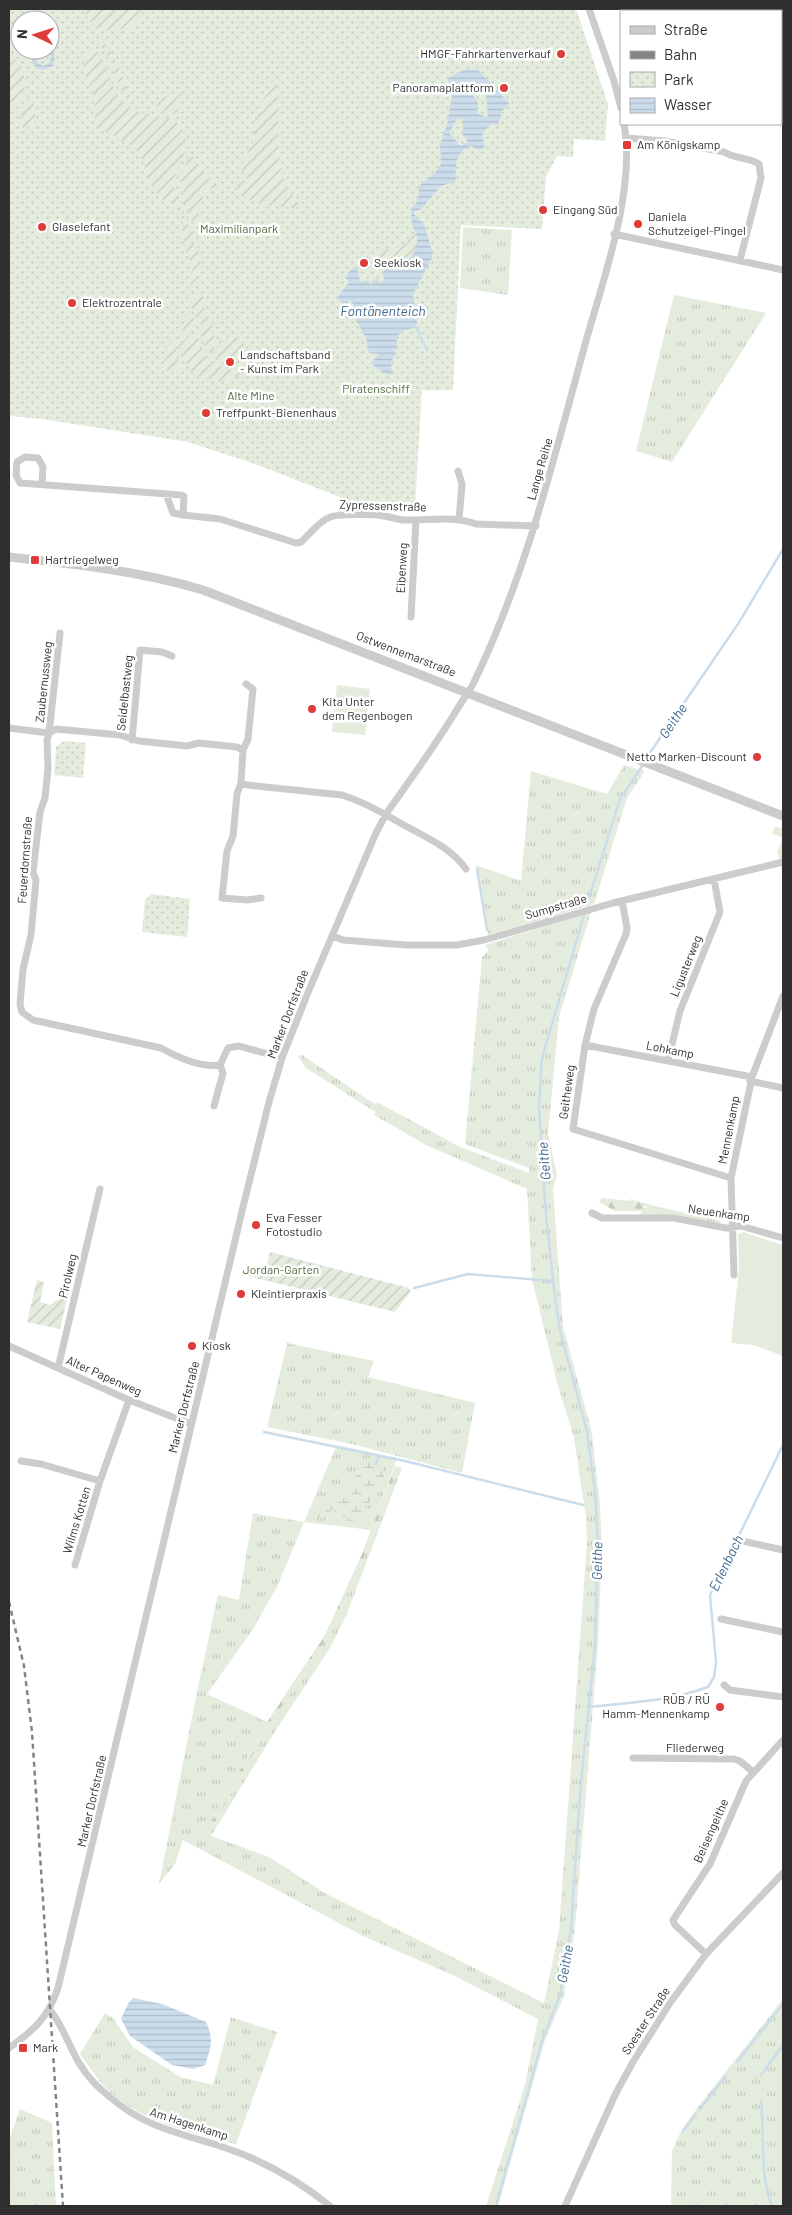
<svg xmlns="http://www.w3.org/2000/svg" width="792" height="2215" font-family="Barlow,sans-serif">
	<defs>
		<pattern id="grass-tufts" width="24" height="20" patternUnits="userSpaceOnUse" patternTransform="scale(1.25)"><rect width="24" height="20" fill="#e4ecde"/><path d="M3 7l-1-3M5 7V3M7 7l1-3M15 17l-1-3M17 17v-4M19 17l1-3" fill="none" stroke="#c4cbbf"/></pattern>
		<pattern id="forest-firs" width="22" height="20" patternUnits="userSpaceOnUse" patternTransform="scale(1.25)"><rect width="22" height="20" fill="#e4ecde"/><path d="M5 1l3.5 6h-7zM16 11l3.5 6h-7z" fill="#c4cbbf"/></pattern>
		<pattern id="wetland-marsh" width="20" height="14" patternUnits="userSpaceOnUse" patternTransform="scale(1.25)"><rect width="20" height="14" fill="#e4ecde"/><path d="M1 5h8M5 5V1M11 12h8M15 12V8" fill="none" stroke="#c4cbbf"/></pattern>
		<pattern id="park-dots" width="8" height="8" patternUnits="userSpaceOnUse" patternTransform="scale(1.25)"><rect width="8" height="8" fill="#e4ecde"/><path d="M2 2h.1M6 6h.1" fill="none" stroke="#c4cbbf" stroke-width="1.8" stroke-linecap="round"/></pattern>
		<pattern id="garden-furrows" width="10" height="10" patternUnits="userSpaceOnUse" patternTransform="scale(1.25)"><rect width="10" height="10" fill="#e4ecde"/><path d="M-1 1l2-2M0 10L10 0M9 11l2-2" fill="none" stroke="#c4cbbf"/></pattern>
		<pattern id="water-rules" width="6" height="5" patternUnits="userSpaceOnUse" patternTransform="scale(1.25)"><rect width="6" height="5" fill="#cbdceb"/><path d="M0 2.5h6" fill="none" stroke="#afbdca"/></pattern>
	</defs>
	<rect width="100%" height="100%" fill="#fff"/>
	<!-- grass -->
	<path fill="url(#grass-tufts)" d="M463 227 512 230 508 295 460 288Z
		M674 295 766 313 672 462 636 451Z
		M624 765 645 771 627 798 594 904 488 935 476 865 521 881 531 771 607 794Z
		M775 826 783 829V858L780 860 777 852 783 838 772 833Z
		M591 912 559 1017 548 1134 557 1175 553 1189 563 1326 592 1433 600 1505 602 1545 598 1645 575 1928 564 1996 545 2040 498 2206H486L525 2085 538 2019 455 1976 363 1936 183 1840 175 1864 159 1884 197 1692 218 1595 239 1600 253 1513 304 1522 337 1445 397 1458 371 1530 304 1522 277 1587 253 1629 207 1694 267 1722 204 1834 208 1835 270 1724 328 1637 365 1555 398 1467 402 1468 346 1616 330 1648 276 1730 211 1836 269 1857 323 1892 544 2003 559 1930 587 1543 586 1517 574 1438 557 1382 532 1279 527 1189 426 1145 374 1115 376 1112 372 1110 306 1068 298 1056 302 1055 370 1101 376 1104 377 1102 460 1147 529 1173V1168L465 1144 482 957 489 950 485 945Z
		M651 1205 720 1221V1224L640 1215 643 1208 649 1207Z
		M287 1343 374 1361 368 1377 475 1403 462 1473 352 1444 267 1427Z
		M783 1999V2206H671L672 2151 681 2131 698 2107Z
		M105 2013 113 2018 133 2047 180 2077 213 2085 231 2017 277 2032 236 2144C189 2132 138 2122 103 2085 95 2076 88 2064 80 2054Z
		M20 2109 52 2123 56 2206H9V2139Z"/>
	<!-- forest -->
	<path fill="url(#forest-firs)" d="M602 1198 629 1201 630 1199 651 1205 649 1207 644 1206 643 1211H615L599 1202Z
		M395 1466 398 1467 365 1555 328 1637 270 1724 208 1835 204 1834 267 1722 325 1635 362 1554Z"/>
	<!-- wetland -->
	<path fill="url(#wetland-marsh)" d="M370 1462C374 1464 382 1464 384 1470 387 1481 364 1510 356 1519L350 1520 332 1510 323 1518H319L314 1514V1510L323 1504 341 1500 344 1498 362 1465Z"/>
	<!-- park -->
	<path fill="url(#park-dots)" fill-rule="evenodd" d="M9 9H576L608 104 605 141 574 139 573 157 557 156 546 177 542 229 461 225 453 390H422L415 507 342 503 340 497 255 464 188 442 42 419 9 416ZM20 20H50V50H20Z
		M64 741 86 743 83 778 54 775 56 747Z
		M151 894 190 899 187 937 142 932 145 900Z"/>
	<!-- garden -->
	<path fill="url(#garden-furrows)" d="M84 9H143L133 28C109 29 94 37 84 9Z
		M101 40C120 59 120 77 132 99H128C117 88 116 71 109 58 106 52 100 47 101 40Z
		M94 46C109 64 110 94 129 107 142 117 174 113 181 127 195 155 174 162 174 185 175 202 186 220 193 235L188 242 191 245 195 244C206 258 196 281 189 296L193 266 187 254 182 233 183 222 175 204 159 198V195C145 183 148 163 136 150 124 137 107 137 96 124 94 115 96 105 94 96 89 75 73 66 94 46Z
		M9 54C31 68 29 99 9 113Z
		M274 80 277 81C283 123 268 167 298 202V207L293 208C274 206 245 205 234 188L236 180 246 181 248 179 241 167 254 140V122L258 110Z
		M180 93 178 114 155 110C160 97 167 94 180 93Z
		M31 99 33 101 37 124 33 129 28 127 23 128 19 122 21 113Z
		M190 153 210 179 220 186 221 191 216 187 204 191 196 227C192 222 189 216 186 210 175 186 181 176 190 153Z
		M416 233C420 243 414 254 408 261L390 262 384 267 378 257C385 247 390 251 400 247 407 244 410 237 416 233Z
		M197 293 201 294C209 303 203 313 199 322L190 306Z
		M189 310 195 321V328L187 337 180 339Z
		M207 315 212 319V331L216 339 213 353H210C200 341 196 327 207 315Z
		M197 330C198 342 205 351 209 361L202 368 193 373 182 359 179 343 191 337Z
		M235 336 239 338 247 349C246 366 228 370 216 360L215 355 220 341Z
		M175 339 176 354 180 369 176 372 165 370C164 359 165 344 175 339Z
		M250 350 258 357 243 372 235 367 247 358Z
		M214 361 220 366 239 373 240 375 222 382 197 375Z
		M270 1252 409 1288 411 1291 395 1312 244 1275 246 1268 265 1273Z
		M37 1280 44 1282 40 1302 50 1305 60 1298 64 1286 70 1287 60 1329 27 1322Z"/>
	<!-- pitch -->
	<path fill="#e4ecde" d="M337 685 370 689 365 735 332 732Z
		M743 1232 783 1245V1356L753 1345 731 1343 739 1269 738 1234Z"/>
	<!-- water -->
	<path fill="url(#water-rules)" fill-rule="evenodd" d="M50 48 55 55 53 66 43 70 36 68 31 58 34 51ZM44 51 49 53 51 59 48 64 43 66 38 63 36 57 38 52Z
		M468 69 478 70 509 103 502 111 498 125 491 124C480 134 482 133 485 147L479 150 471 146C455 151 455 166 456 181L441 186 421 209 414 211 415 217 422 222 425 227 432 252V258L413 294 417 324 414 328 404 330 397 336V347L394 351 396 353 391 362 392 375C383 373 378 370 371 363L379 354 369 353 366 338 351 311 354 303 350 301 346 304 338 299V296L349 282 345 277 353 267 357 268 360 281 364 284 365 280 369 281 370 284H374L373 280 377 279 381 284 385 279 383 277 384 267 390 262 408 261 414 252 418 238 412 225 411 208C419 202 419 196 419 186L435 173 441 164 440 144 447 125 452 96 448 79 457 73ZM480 89 484 90 486 93 488 118 477 113 478 103 473 95ZM457 119H463V136L467 140V143L461 146 449 133Z
		M133 1998 162 2004 206 2022C214 2039 211 2048 205 2065L193 2069 172 2065 130 2036 121 2019 128 2004Z"/>
	<g fill="none" stroke-linecap="round" stroke-linejoin="round">
		<!-- stream -->
		<path stroke="#cbdceb" stroke-width="2.5" d="M416 327 427 350
			M645 760 738 624 783 549
			M477 869 487 930
			M587 904 620 799 643 765
			M414 1288 468 1274 552 1281
			M264 1432 405 1461 583 1505
			M376 1464 379 1455
			M588 1707C627 1703 671 1701 708 1687L714 1677 716 1662 710 1595 783 1445
			M737 2062 783 2004
			M761 2075 783 2045
			M761 2101C765 2136 759 2173 772 2206
			M700 2109 725 2077
			M683 2131 696 2114
			M496 2206 543 2038 560 1995 571 1929 580 1793 595 1645 598 1544 595 1492 587 1431 560 1331 555 1297 546 1216 539 1106 542 1058 584 915"/>
		<!-- minor -->
		<path stroke="#ccc" stroke-width="7" d="M589 9 614 81 621 108
			M626 138 665 141 724 152C735 159 749 157 759 164L761 178 740 260
			M614 234 783 270
			M458 471 462 484 459 520
			M42 484 43 467 38 458 25 457 17 462 16 475 20 483 181 495 184 496 183 515 220 519 296 543 301 542C309 535 319 521 330 517 337 514 376 514 384 516 391 517 396 519 403 520 427 521 453 515 476 524L536 526
			M166 494 173 513 183 515
			M411 617 416 520
			M9 728 49 733 60 633
			M132 740 140 650 162 652 172 656
			M243 750 248 739 253 689 246 684
			M241 783 237 794 233 836 227 851 222 898 247 900 261 898
			M622 901 627 928 626 934 594 1009 585 1045 573 1129 731 1178
			M333 936 343 940 406 945H457L484 940 613 903 783 862
			M585 1045 752 1077
			M282 1058 239 1046 228 1048 220 1065C200 1068 177 1057 161 1048L33 1020 22 1012 20 1004 23 969 31 935 36 880 33 872 40 812 45 798 48 768 47 740 49 733 56 729 120 735 139 741 187 746 199 743 237 747 243 750 241 783 247 785 342 795C361 801 378 810 395 820 420 835 449 845 466 869
			M668 1061 680 1011 720 912 714 879
			M750 1081 783 1088
			M214 1106 223 1073 220 1065
			M592 1213 602 1218H674L726 1228 741 1226 783 1238
			M734 1275 731 1178 752 1077 783 996
			M9 1346 129 1400 191 1424
			M58 1368 100 1189
			M21 1461 41 1464 100 1481
			M738 1540 783 1550
			M75 1565 100 1481 129 1400
			M721 1619 783 1632
			M724 1685 730 1690 783 1697
			M633 1758 734 1759 740 1761 753 1772
			M706 1954 675 1925 673 1920 710 1864 746 1781 783 1740
			M50 2010C63 2026 69 2046 79 2063 87 2076 98 2088 110 2097 145 2128 181 2133 223 2147 262 2160 298 2180 330 2206
			M9 2048C34 2030 48 2018 58 1988L243 1207 269 1102 282 1058 309 990 376 833 386 814C410 780 435 746 456 711 462 701 469 692 474 682 527 573 554 457 586 341 604 277 636 189 624 124
			M565 2206 616 2093 633 2062 670 2003 706 1954 783 1873"/>
		<!-- tertiary -->
		<path stroke="#ccc" stroke-width="9" d="M9 557C75 564 140 571 203 590L783 816"/>
		<!-- rail -->
		<path stroke="#848484" stroke-width="2.5" stroke-dasharray="5 4" stroke-linecap="butt" d="M9 1602 24 1666 32 1732 63 2206"/>
	</g>
	<!-- markers -->
	<g fill="#df3b39" stroke="#fff" stroke-width="2">
		<circle cx="561" cy="54" r="5"/>
		<circle cx="504" cy="88" r="5"/>
		<rect x="622" y="140" width="10" height="10" rx="2.5"/>
		<circle cx="543" cy="210" r="5"/>
		<circle cx="638" cy="224" r="5"/>
		<circle cx="42" cy="227" r="5"/>
		<circle cx="364" cy="263" r="5"/>
		<circle cx="72" cy="303" r="5"/>
		<circle cx="230" cy="362" r="5"/>
		<circle cx="206" cy="413" r="5"/>
		<rect x="30" y="555" width="10" height="10" rx="2.5"/>
		<circle cx="312" cy="709" r="5"/>
		<circle cx="757" cy="757" r="5"/>
		<circle cx="256" cy="1225" r="5"/>
		<circle cx="241" cy="1294" r="5"/>
		<circle cx="192" cy="1346" r="5"/>
		<circle cx="720" cy="1707" r="5"/>
		<rect x="18" y="2043" width="10" height="10" rx="2.5"/>
	</g>
	<g text-anchor="middle" stroke-width="5" stroke-linejoin="round" paint-order="stroke">
		<!-- poi labels -->
		<g font-size="12" fill="#2f2f2f" stroke="#fff" text-anchor="start">
			<text x="551" y="58" text-anchor="end">HMGF-Fahrkartenverkauf</text>
			<text x="494" y="92" text-anchor="end">Panoramaplattform</text>
			<text x="637" y="149">Am Königskamp</text>
			<text x="553" y="214">Eingang Süd</text>
			<text x="648" y="221">Daniela<tspan x="648" dy="14">Schutzeigel-Pingel</tspan></text>
			<text x="52" y="231">Glaselefant</text>
			<text x="374" y="267">Seekiosk</text>
			<text x="82" y="307">Elektrozentrale</text>
			<text x="240" y="359">Landschaftsband<tspan x="240" dy="14">- Kunst im Park</tspan></text>
			<text x="216" y="417">Treffpunkt-Bienenhaus</text>
			<text x="45" y="564">Hartriegelweg</text>
			<text x="322" y="706">Kita Unter<tspan x="322" dy="14">dem Regenbogen</tspan></text>
			<text x="747" y="761" text-anchor="end">Netto Marken-Discount</text>
			<text x="266" y="1222">Eva Fesser<tspan x="266" dy="14">Fotostudio</tspan></text>
			<text x="251" y="1298">Kleintierpraxis</text>
			<text x="202" y="1350">Kiosk</text>
			<text x="710" y="1704" text-anchor="end">RÜB / RÜ<tspan x="710" dy="14">Hamm-Mennenkamp</tspan></text>
			<text x="33" y="2052">Mark</text>
		</g>
		<!-- park labels -->
		<g font-size="12" fill="#4f6a3e" stroke="#fff">
			<text x="239" y="233">Maximilianpark</text>
			<text x="376" y="393">Piratenschiff</text>
			<text x="251" y="400">Alte Mine</text>
			<text x="281" y="1274">Jordan-Garten</text>
		</g>
		<!-- street labels -->
		<g font-size="12" fill="#2f2f2f" stroke="#fff">
			<text transform="translate(540 469) rotate(-74)" y="4">Lange Reihe</text>
			<text transform="translate(383 506) rotate(2)" y="4">Zypressenstraße</text>
			<text transform="translate(402 568) rotate(-87)" y="4">Eibenweg</text>
			<text transform="translate(406 654) rotate(21)" y="4">Ostwennemarstraße</text>
			<text transform="translate(44 682) rotate(-84)" y="4">Zaubernussweg</text>
			<text transform="translate(125 693) rotate(-84)" y="4">Seidelbastweg</text>
			<text transform="translate(25 860) rotate(-86)" y="4">Feuerdornstraße</text>
			<text transform="translate(556 907) rotate(-16)" y="4">Sumpstraße</text>
			<text transform="translate(686 966) rotate(-68)" y="4">Ligusterweg</text>
			<text transform="translate(288 1014) rotate(-69)" y="4">Marker Dorfstraße</text>
			<text transform="translate(670 1050) rotate(11)" y="4">Lohkamp</text>
			<text transform="translate(567 1092) rotate(-82)" y="4">Geitheweg</text>
			<text transform="translate(729 1130) rotate(-79)" y="4">Mennenkamp</text>
			<text transform="translate(719 1213) rotate(8)" y="4">Neuenkamp</text>
			<text transform="translate(68 1276) rotate(-77)" y="4">Pirolweg</text>
			<text transform="translate(104 1376) rotate(24)" y="4">Alter Papenweg</text>
			<text transform="translate(184 1407) rotate(-76)" y="4">Marker Dorfstraße</text>
			<text transform="translate(77 1520) rotate(-73)" y="4">Wilms Kotten</text>
			<text x="695" y="1752">Fliederweg</text>
			<text transform="translate(92 1801) rotate(-77)" y="4">Marker Dorfstraße</text>
			<text transform="translate(711 1831) rotate(-66)" y="4">Beisengeithe</text>
			<text transform="translate(646 2021) rotate(-57)" y="4">Soester Straße</text>
			<text transform="translate(189 2124) rotate(18)" y="4">Am Hagenkamp</text>
		</g>
		<!-- water labels -->
		<g font-size="14" font-style="italic" fill="#40698f" stroke="#fff">
			<text x="383" y="316">Fontänenteich</text>
			<text transform="translate(673 721) rotate(-56)" y="5">Geithe</text>
			<text transform="translate(544 1161) rotate(-95)" y="5">Geithe</text>
			<text transform="translate(597 1561) rotate(-89)" y="5">Geithe</text>
			<text transform="translate(726 1563) rotate(-64)" y="5">Erlenbach</text>
			<text transform="translate(565 1964) rotate(-80)" y="5">Geithe</text>
		</g>
	</g>
	<!-- border -->
	<rect width="792" height="2215" fill="none" stroke="#2f2f2f" stroke-width="20"/>
	<!-- legend -->
	<rect x="620" y="10" width="162" height="115" fill="#ffffff" stroke="#acacac"/>
	<rect x="630" y="26" width="25" height="8" fill="#cccccc" stroke="#acacac"/>
	<text x="664" y="35" font-size="15" fill="#2f2f2f">Straße</text>
	<rect x="630" y="51" width="25" height="8" fill="#848484" stroke="#acacac"/>
	<text x="664" y="60" font-size="15" fill="#2f2f2f">Bahn</text>
	<rect x="630" y="72" width="25" height="15" fill="url(#park-dots)" stroke="#acacac"/>
	<text x="664" y="85" font-size="15" fill="#2f2f2f">Park</text>
	<rect x="630" y="98" width="25" height="15" fill="url(#water-rules)" stroke="#acacac"/>
	<text x="664" y="110" font-size="15" fill="#2f2f2f">Wasser</text>
	<!-- north arrow -->
	<g transform="translate(35 35) rotate(274)"><circle r="24" fill="#ffffff" stroke="#acacac"/>
	<path d="M0-4L9 19L0 12L-9 19Z" fill="#df3b39"/>
	<text y="-8" font-size="14" font-weight="bold" text-anchor="middle" fill="#2f2f2f">N</text>
	</g>
</svg>
